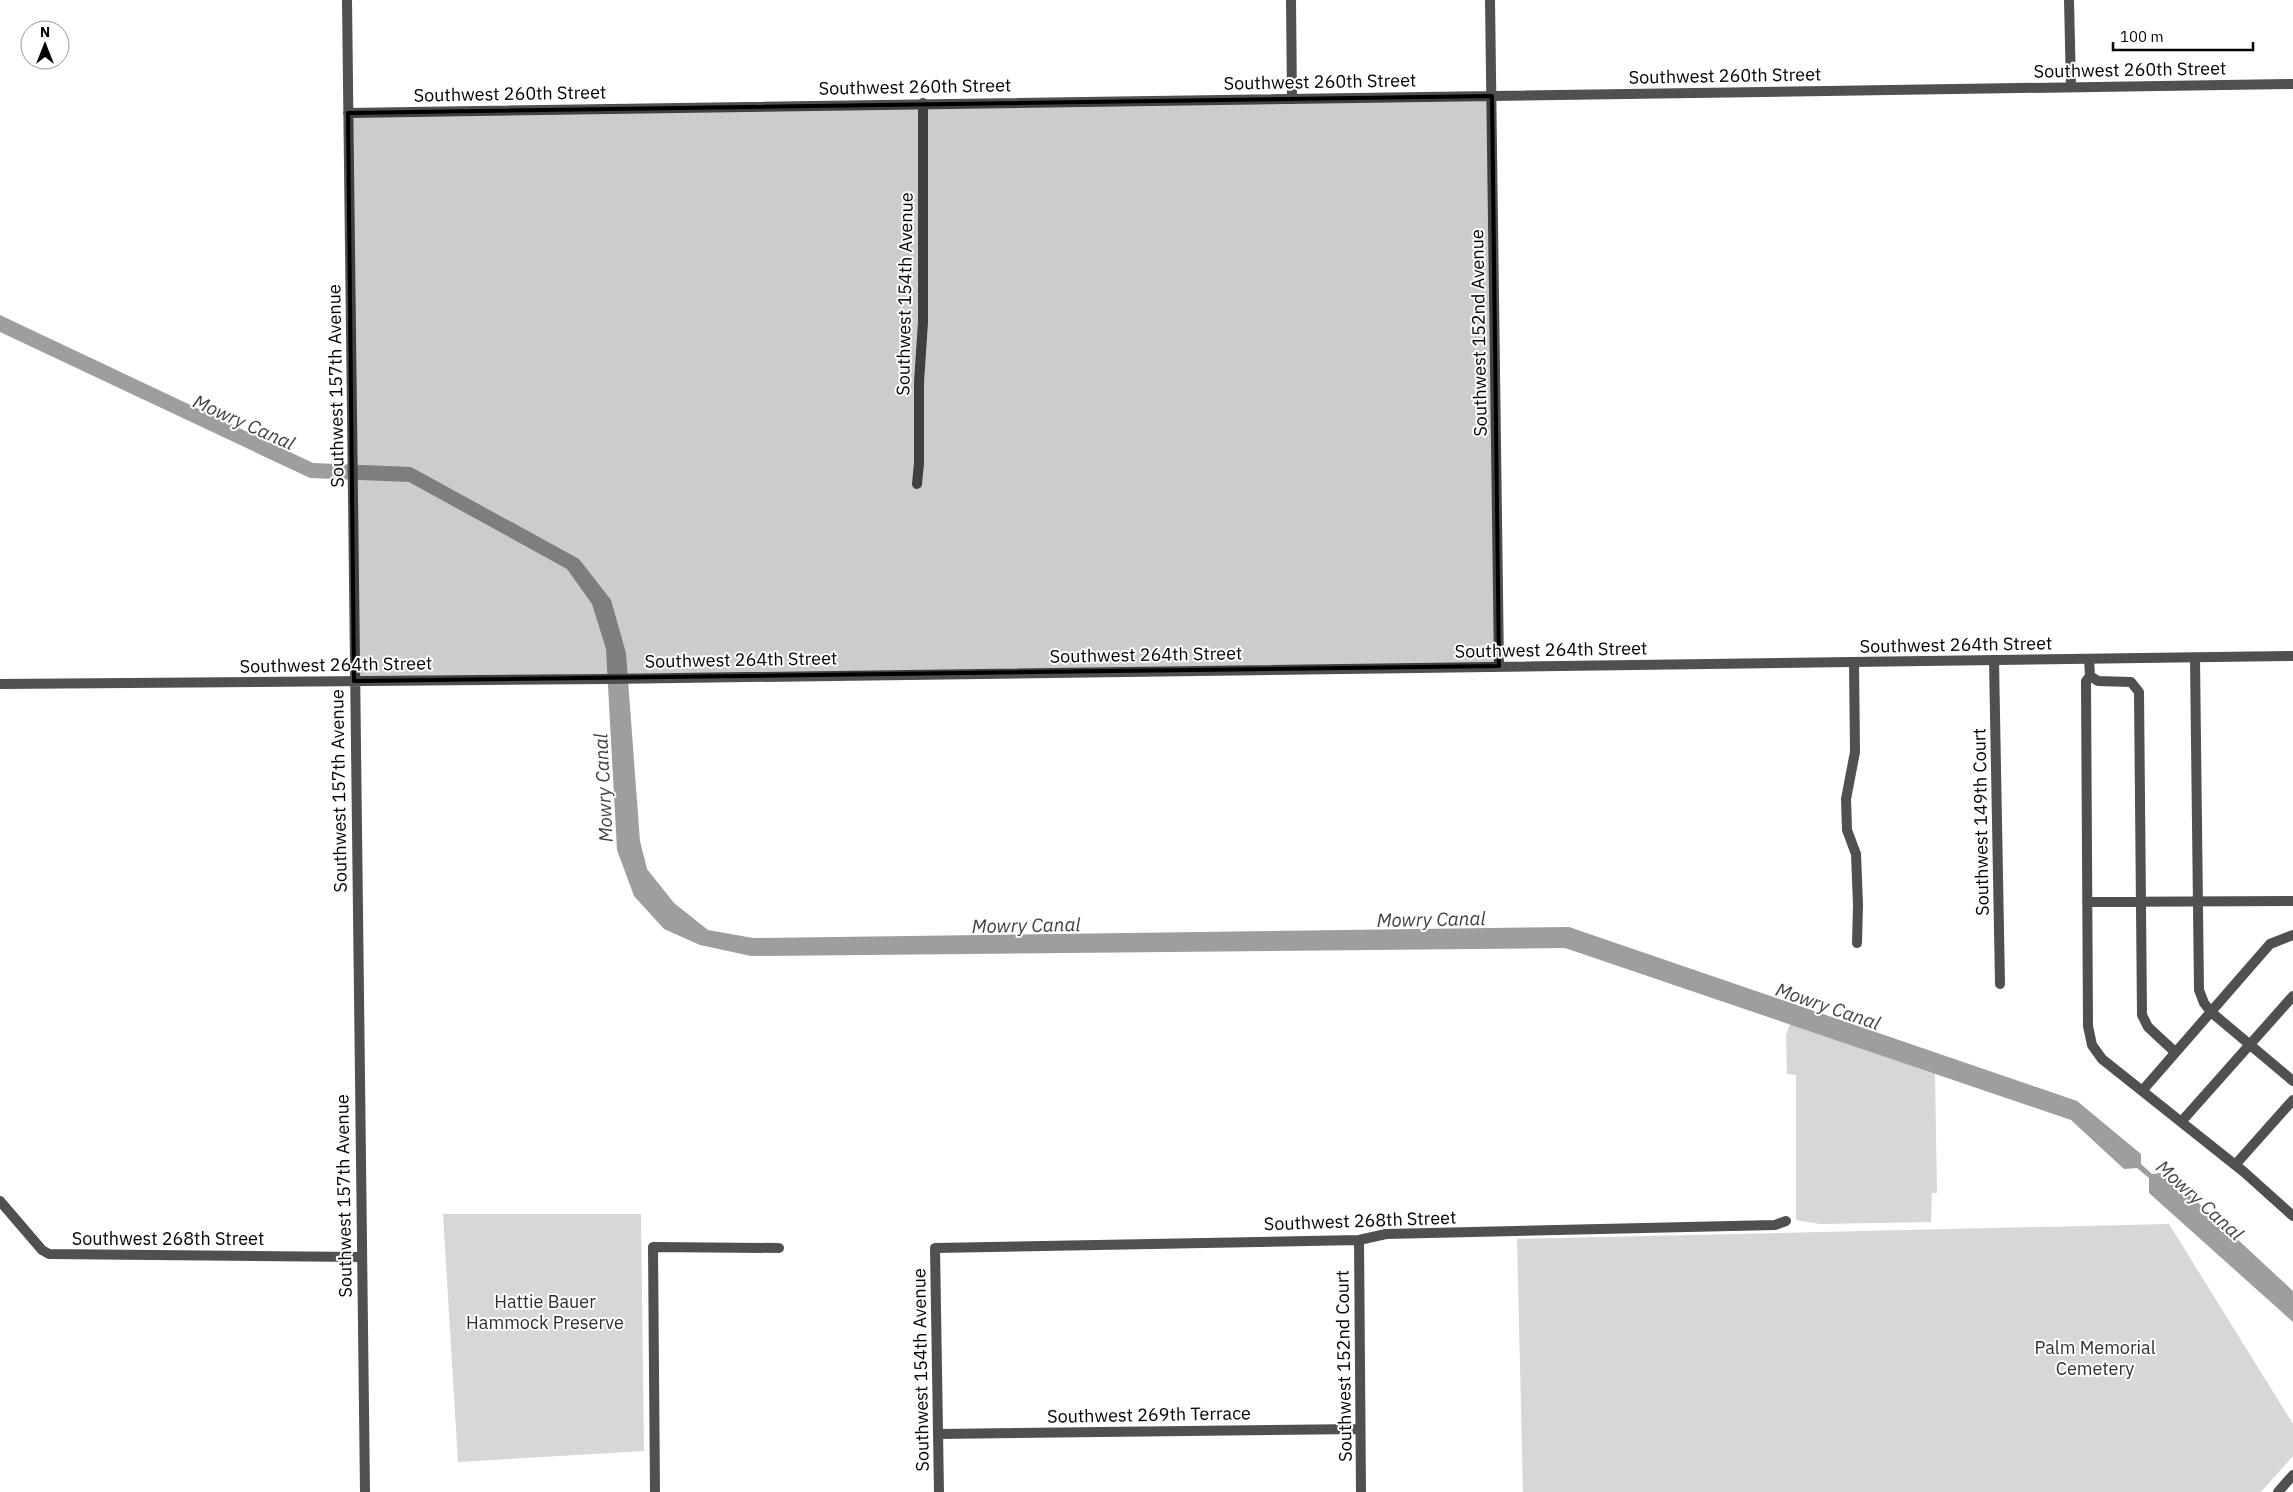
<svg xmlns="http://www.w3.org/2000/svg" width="2293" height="1492" font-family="'IBM Plex Sans',sans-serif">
	<rect width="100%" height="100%" fill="#fff"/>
	<!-- green -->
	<path fill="#d7d7d7" d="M1790 1024 1935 1074 1937 1193H1932L1931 1222 1820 1224 1796 1220V1075L1787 1074 1786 1035Z
		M443 1214H641L644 1451 458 1462Z
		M2169 1224 2293 1424V1456L2261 1492H1523L1517 1239Z"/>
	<!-- water -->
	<path fill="#9e9e9e" d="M0 315 313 463 411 467 579 559 611 600 626 653 640 841 647 869 674 903 708 930 753 938 1569 927 2077 1101 2141 1154V1164L2152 1174 2160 1173 2192 1197 2293 1291V1322L2149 1193V1178L2137 1168 2124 1169 2071 1120 1565 948 751 956 700 945 664 929 634 896 617 850 606 649 592 604 567 569 409 482 310 478 0 332Z"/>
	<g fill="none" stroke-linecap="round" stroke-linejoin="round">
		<!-- minor -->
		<path stroke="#505050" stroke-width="10" d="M1291 0 1292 99
			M2069 0 2071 87
			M917 484 919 463V382L923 322V103
			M2195 658 2199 990 2204 1003 2211 1012 2293 1081
			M2089 659 2090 676 2086 681 2088 1026 2092 1045 2102 1059 2244 1172 2293 1216
			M1994 660 2000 984
			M1854 663 1855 752 1846 799 1847 830 1856 854 1858 905 1857 943
			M2090 676 2098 681 2131 682 2139 692 2142 1015 2148 1027 2175 1052
			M2087 902 2293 901
			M2142 1091 2270 944 2293 935
			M2181 1122 2293 996
			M2235 1165 2293 1100
			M0 1201 42 1250 49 1254 361 1257
			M1359 1240 1361 1492
			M938 1434 1360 1429
			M655 1492 653 1247 779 1248
			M939 1492 935 1248 1359 1240 1386 1234 1775 1225 1786 1221"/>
		<!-- tertiary -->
		<path stroke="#505050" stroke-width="10" d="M347 0 365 1492
			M1490 0 1499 666
			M348 113 2293 84
			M0 684 608 679 2293 656
			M2278 1492 2293 1475"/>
	</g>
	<!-- marked area -->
	<path fill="#000" fill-opacity="0.2" stroke="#000" stroke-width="4" stroke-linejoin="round" d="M1492 96 1499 666 354 681 348 113Z"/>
	<g text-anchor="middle" stroke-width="4" stroke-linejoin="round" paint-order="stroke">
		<!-- street labels -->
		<g font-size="18" fill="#000" stroke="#fff">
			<text transform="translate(2130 70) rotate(-1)" y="6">Southwest 260th Street</text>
			<text transform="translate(1725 76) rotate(-1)" y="6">Southwest 260th Street</text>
			<text transform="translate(1320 82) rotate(-1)" y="6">Southwest 260th Street</text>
			<text transform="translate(915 87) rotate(-1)" y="6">Southwest 260th Street</text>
			<text transform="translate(510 94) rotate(-1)" y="6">Southwest 260th Street</text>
			<text transform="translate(905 294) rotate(-89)" y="6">Southwest 154th Avenue</text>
			<text transform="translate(1479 333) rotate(-91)" y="6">Southwest 152nd Avenue</text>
			<text transform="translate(336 386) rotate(-91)" y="6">Southwest 157th Avenue</text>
			<text transform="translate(1956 645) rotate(-1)" y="6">Southwest 264th Street</text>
			<text transform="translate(1551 650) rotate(-1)" y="6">Southwest 264th Street</text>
			<text transform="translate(1146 655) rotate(-1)" y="6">Southwest 264th Street</text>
			<text transform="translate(741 660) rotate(-1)" y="6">Southwest 264th Street</text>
			<text transform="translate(336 665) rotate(-1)" y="6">Southwest 264th Street</text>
			<text transform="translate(339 791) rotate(-91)" y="6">Southwest 157th Avenue</text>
			<text transform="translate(1981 822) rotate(-91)" y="6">Southwest 149th Court</text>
			<text transform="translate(344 1196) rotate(-91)" y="6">Southwest 157th Avenue</text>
			<text transform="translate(1360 1221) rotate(-2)" y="6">Southwest 268th Street</text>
			<text x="168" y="1245">Southwest 268th Street</text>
			<text transform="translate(1344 1366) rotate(-91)" y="6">Southwest 152nd Court</text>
			<text transform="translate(921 1370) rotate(-91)" y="6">Southwest 154th Avenue</text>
			<text transform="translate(1149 1415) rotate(-1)" y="6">Southwest 269th Terrace</text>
		</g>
		<!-- park labels -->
		<g font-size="18" fill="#2e2e2e" stroke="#fff">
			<text x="545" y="1308">Hattie Bauer<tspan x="545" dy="21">Hammock Preserve</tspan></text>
			<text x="2095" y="1354">Palm Memorial<tspan x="2095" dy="21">Cemetery</tspan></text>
		</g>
		<!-- water labels -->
		<g font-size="19" font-style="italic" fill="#3f3f3f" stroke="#fff">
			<text transform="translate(244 422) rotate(24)" y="7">Mowry Canal</text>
			<text transform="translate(603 788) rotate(-93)" y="7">Mowry Canal</text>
			<text transform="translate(1431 919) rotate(-1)" y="7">Mowry Canal</text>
			<text transform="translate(1026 925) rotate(-1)" y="7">Mowry Canal</text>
			<text transform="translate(1828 1006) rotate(19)" y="7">Mowry Canal</text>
			<text transform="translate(2200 1200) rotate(42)" y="7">Mowry Canal</text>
		</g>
	</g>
	<!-- north arrow -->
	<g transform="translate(45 45)"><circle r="24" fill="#ffffff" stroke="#999999"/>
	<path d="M0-4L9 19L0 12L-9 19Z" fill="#000000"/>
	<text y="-8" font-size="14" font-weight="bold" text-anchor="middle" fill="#000000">N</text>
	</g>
	<!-- scale -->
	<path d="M2113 42v8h140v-8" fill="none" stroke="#000000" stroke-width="2.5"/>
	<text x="2120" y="42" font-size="15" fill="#000000" stroke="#ffffff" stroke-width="4" paint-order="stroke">100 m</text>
</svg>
